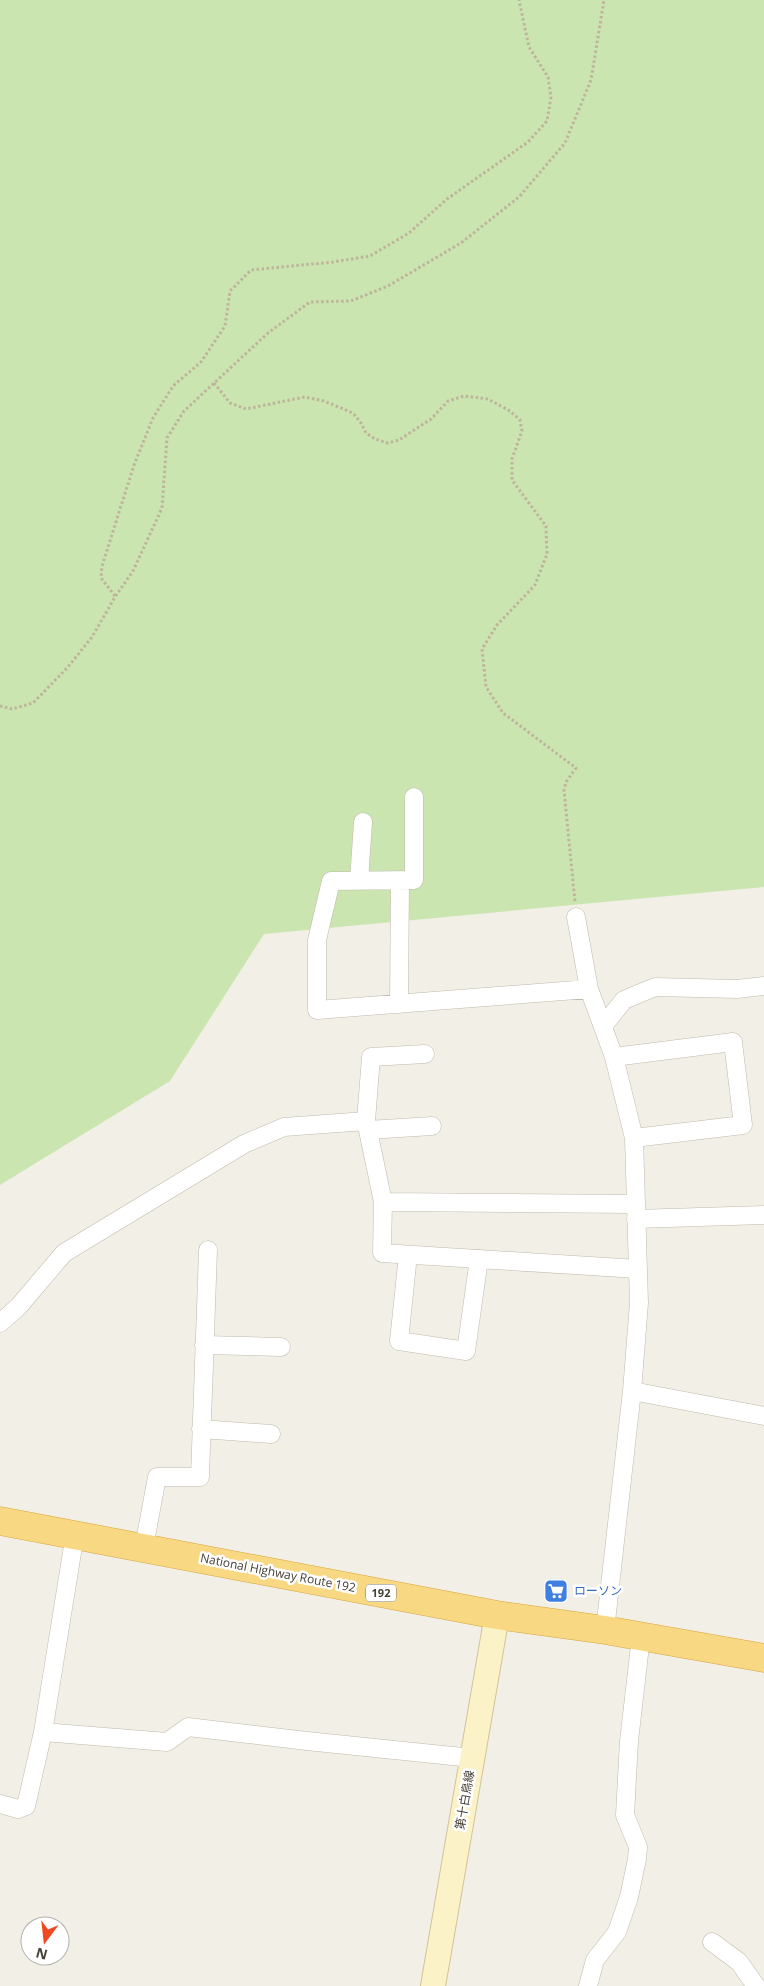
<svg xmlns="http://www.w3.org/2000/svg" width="764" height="1986" font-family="'Open Sans','Noto Sans JP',sans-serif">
	<rect width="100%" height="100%" fill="#f2efe6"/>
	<!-- green -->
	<path fill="#cbe5b1" d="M0 0H764V887L264 934 170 1081 0 1185Z"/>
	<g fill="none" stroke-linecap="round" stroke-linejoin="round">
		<!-- minor casing -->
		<g stroke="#c0baac" stroke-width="19">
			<path id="minor" d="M414 797V880L331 881 317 940V1010L589 989
				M359 881 363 822
				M576 917 589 989 614 1057 634 1138 639 1303 632 1391 605 1630
				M399 1004 400 880
				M603 1026 624 1000 655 987 737 989 764 986
				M425 1054 371 1057 366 1121 383 1202 382 1253 638 1269
				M614 1057 733 1042 743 1125 634 1138
				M368 1130 432 1126
				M383 1202 636 1204
				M636 1219 764 1215
				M408 1255 399 1341 466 1351 479 1259
				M0 1323 19 1306 64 1253 244 1144 284 1127 366 1121
				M204 1345 281 1347
				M632 1391 764 1416
				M201 1429 271 1434
				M144 1547 157 1477H200L208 1250
				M43 1732 167 1742 188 1727 307 1741 472 1758
				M0 1804 18 1809 26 1806 43 1732 75 1534
				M712 1942 739 1962 756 1986
				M588 1986 595 1960 617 1932 629 1897 637 1859 638 1847 625 1815 629 1741 641 1637"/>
		</g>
		<!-- secondary casing -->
		<g stroke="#d0c498" stroke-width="26">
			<path id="secondary" d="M433 1986 497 1615"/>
		</g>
		<!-- trunk casing -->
		<g stroke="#d6a53d" stroke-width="29">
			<path id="trunk" d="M0 1521 497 1615 605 1630 764 1658"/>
		</g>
		<!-- path -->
		<path stroke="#bfb49b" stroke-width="3" stroke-dasharray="2.5 2.5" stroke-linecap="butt" d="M214 383 230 403 246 409 305 397 324 401 353 413 361 423 366 433 375 439 388 443 399 440 431 419 448 401 464 396 488 399 510 411 520 420 522 431 512 459V480L546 526 547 554 535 585 497 625 482 649 486 687 503 713 576 768 566 782 564 790 575 902
			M115 596 101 578 102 566 134 465 153 418 173 386 201 362 225 326 230 291 251 270 333 262 370 256 409 233 447 199 528 142 547 121 551 97 548 77 529 47 519 0
			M0 706 12 709 33 703 68 667 92 637 115 597 133 571 162 508 167 438 184 411 268 333 310 302 351 301 388 286 461 243 519 197 565 143 591 80 604 0"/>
		<!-- minor -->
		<use href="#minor" stroke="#fff" stroke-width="18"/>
		<!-- secondary -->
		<use href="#secondary" stroke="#fcf2c7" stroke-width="24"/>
		<!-- trunk -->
		<use href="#trunk" stroke="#f8d882" stroke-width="28"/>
	</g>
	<!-- icons -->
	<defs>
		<g id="supermarket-square" transform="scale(1.25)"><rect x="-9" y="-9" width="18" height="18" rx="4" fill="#3f7fe0" stroke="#fff"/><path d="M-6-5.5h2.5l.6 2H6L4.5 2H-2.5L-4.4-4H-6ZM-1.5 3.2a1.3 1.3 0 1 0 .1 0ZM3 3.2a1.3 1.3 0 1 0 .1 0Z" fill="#fff"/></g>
	</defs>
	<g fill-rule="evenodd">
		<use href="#supermarket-square" x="556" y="1591"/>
	</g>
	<g text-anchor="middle" stroke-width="5" stroke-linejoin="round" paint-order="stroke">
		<!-- shield labels -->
		<rect fill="#fff" stroke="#7d7972" stroke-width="1" x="366" y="1584.5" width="30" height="17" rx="4"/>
		<g font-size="11" font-weight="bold" fill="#454036">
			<text x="381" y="1597">192</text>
		</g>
		<!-- street labels -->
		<g font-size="12" fill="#454036" stroke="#fff">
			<text transform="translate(278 1573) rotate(11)" y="4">National Highway Route 192</text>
			<text transform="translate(465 1800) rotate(-80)" y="4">第十白鳥線</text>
		</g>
		<!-- shop labels -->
		<g font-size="12" fill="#366cbe" stroke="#fff" text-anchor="start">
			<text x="574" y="1595">ローソン</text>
		</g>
	</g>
	<!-- north arrow -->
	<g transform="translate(45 1941) rotate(195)"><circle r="24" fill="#ffffff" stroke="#b5b3af"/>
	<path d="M0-4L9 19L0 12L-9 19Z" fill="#f04820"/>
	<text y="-8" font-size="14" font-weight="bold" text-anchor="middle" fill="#454036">N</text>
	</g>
</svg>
